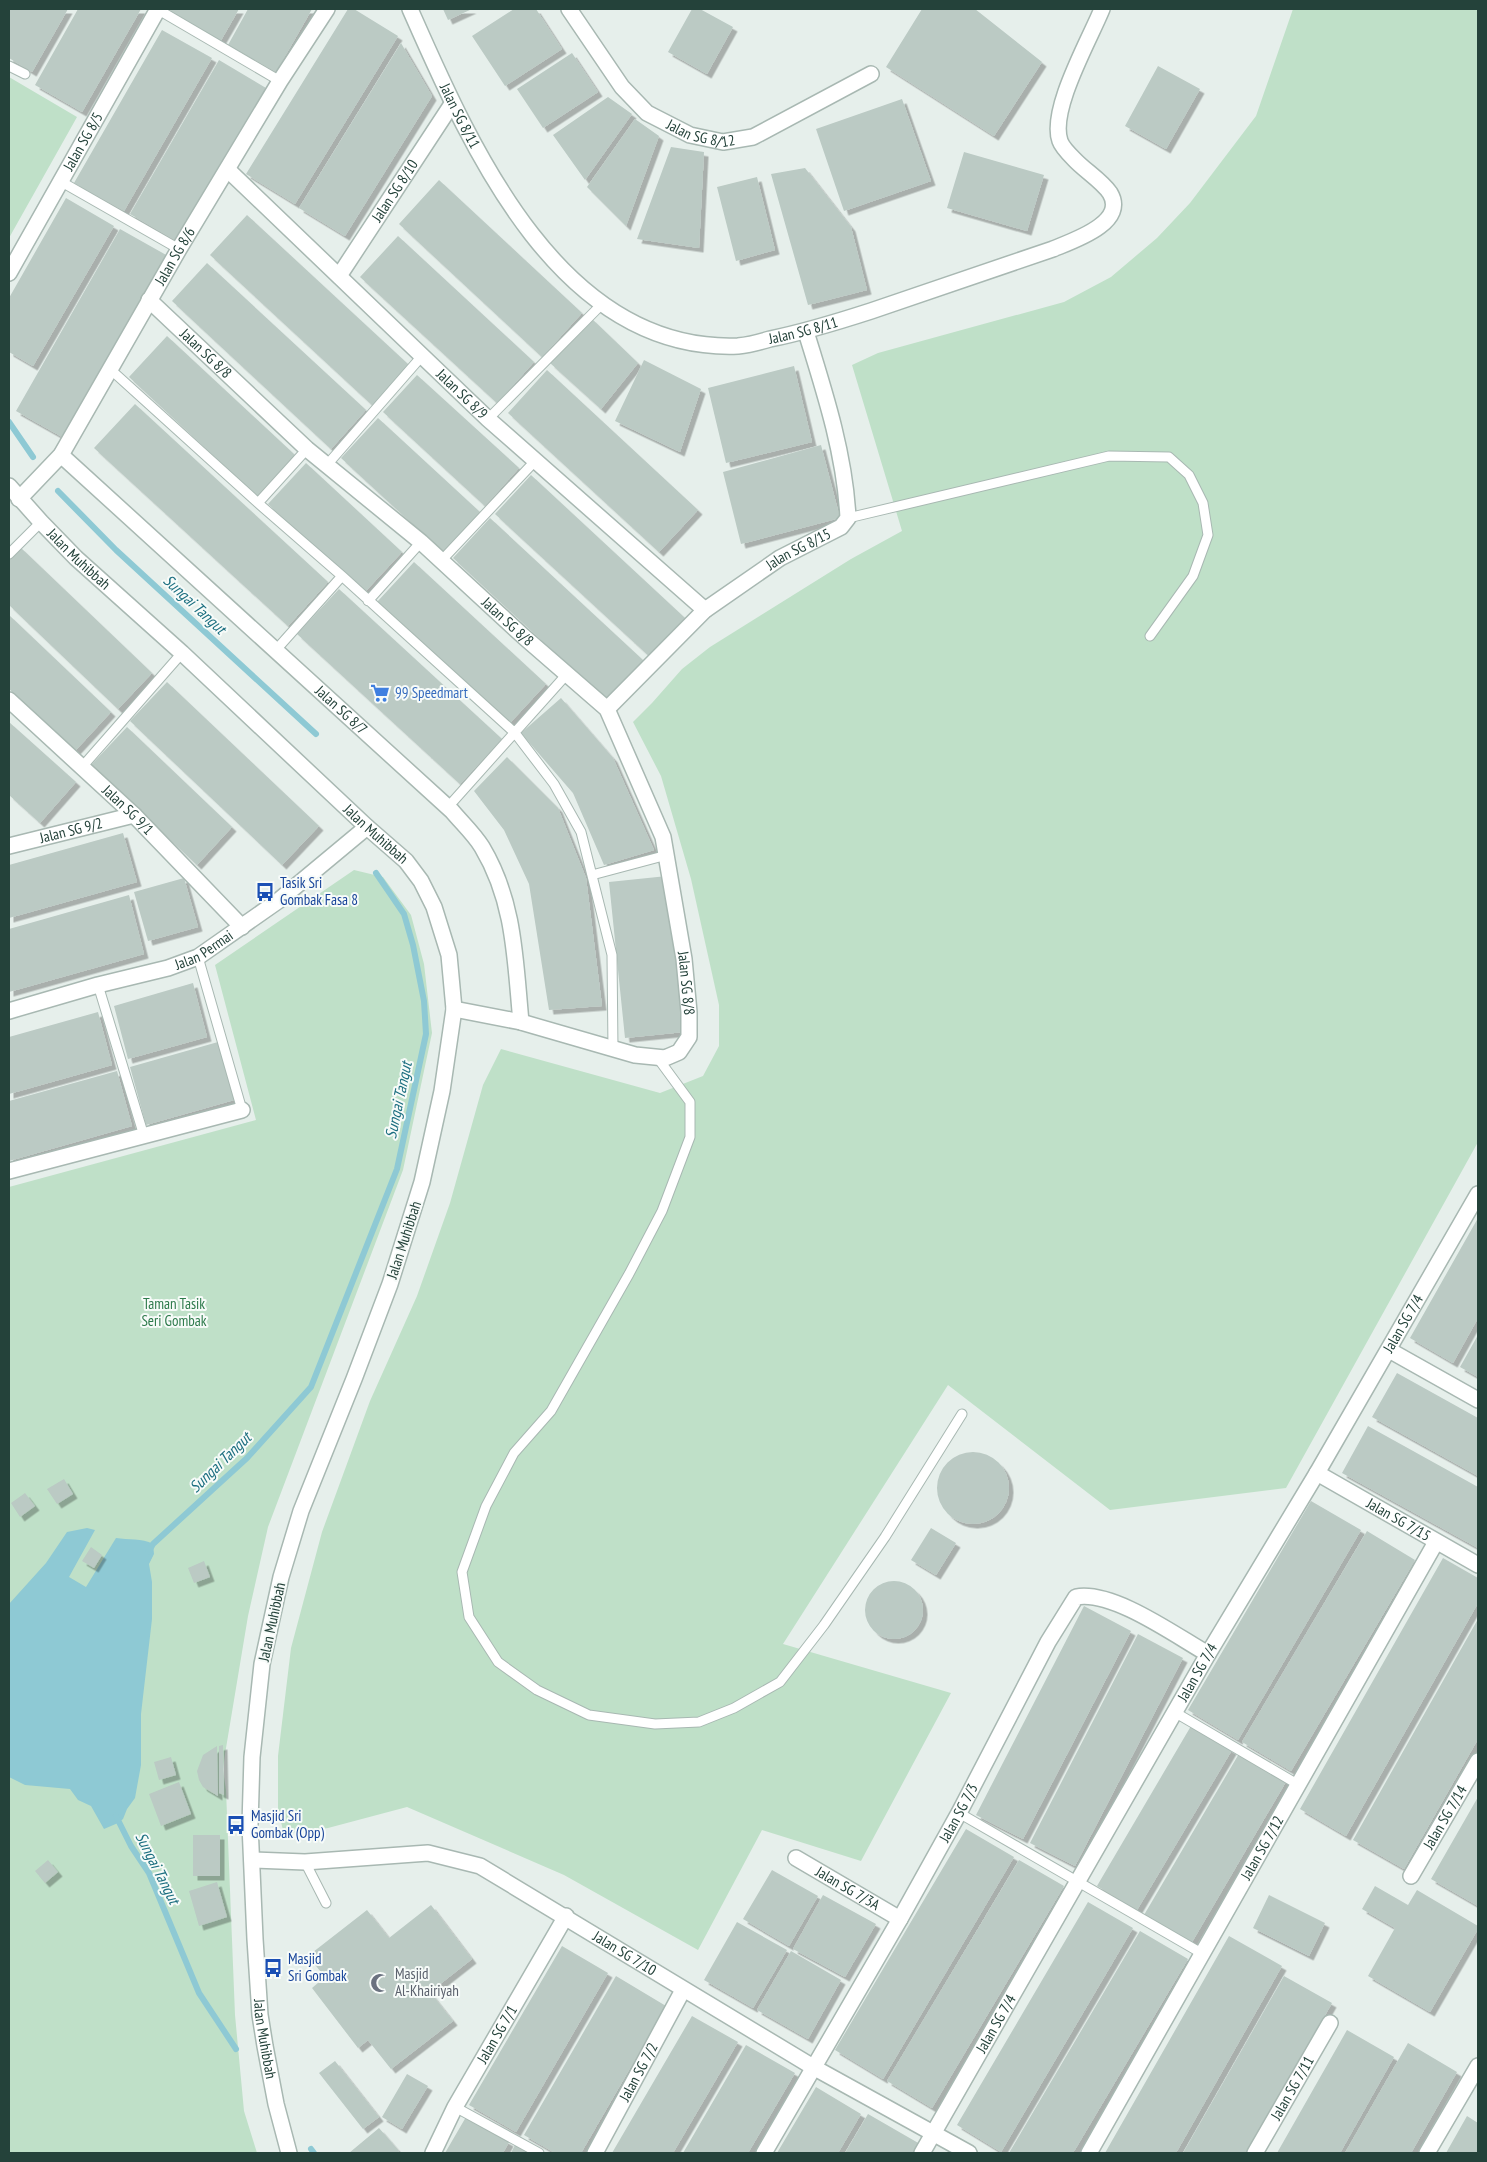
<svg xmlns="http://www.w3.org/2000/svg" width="1487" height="2162" font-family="'PT Sans Narrow',sans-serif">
	<defs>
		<filter id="shadow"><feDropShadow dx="4.5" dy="4.5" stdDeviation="0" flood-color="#0004"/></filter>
	</defs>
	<rect width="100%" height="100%" fill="#e6efeb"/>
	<!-- green -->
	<path fill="#bfe0c8" d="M1293 9H1478V1142L1286 1488 1110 1510 948 1385 783 1644 951 1693 861 1861 762 1830 698 1950 564 1875 407 1807 328 1828 284 1834 278 1810V1756L291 1648 322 1532 370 1401 417 1296 450 1203 483 1085 501 1049 660 1093 703 1076 719 1046V1005L691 879 661 776 633 722 652 703 682 669 710 647 851 559 902 531 852 365 878 353 1064 302 1111 277 1157 238 1190 203 1256 116Z
		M9 77 77 117 9 238Z
		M354 870 383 877 411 915 424 964 432 1033 403 1170 268 1527 248 1616 225 1754 223 1770 226 1790 235 2015 244 2111 257 2153H9V1187L256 1120 215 965Z"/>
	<!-- water -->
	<path fill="#8ec9d4" d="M87 1528 95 1530 69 1577 86 1587 116 1538C128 1540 142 1538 153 1544L154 1554 149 1564 152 1582V1619L141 1714V1765L135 1798 127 1809 123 1819 118 1823 104 1829 91 1806 78 1800 70 1789 25 1785 9 1777V1604L46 1563 67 1532Z"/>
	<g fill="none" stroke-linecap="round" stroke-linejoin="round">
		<!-- stream -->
		<path stroke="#8ec9d4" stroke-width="6" d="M9 422 33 457
			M58 491 116 550 316 734
			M149 1551 153 1544 247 1458 311 1387 397 1169 426 1034 424 1001 413 945 404 914 376 873
			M116 1816 131 1846 149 1873 199 1993 236 2049
			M311 2149 314 2153"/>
	</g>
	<!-- building -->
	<path fill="#bbcac4" filter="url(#shadow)" d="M9 9H68L32 72 9 58Z
		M78 9H141L82 112 35 85Z
		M171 9H239L220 42 169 13Z
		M248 9H312L276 72 228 45Z
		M348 9H354L398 36 295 204 246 174Z
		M443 9H472L448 20Z
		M514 9H536L562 49 505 86 472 36Z
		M692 9H700L733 27 707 74 668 52Z
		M922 9H975L1042 62 994 136 886 67Z
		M162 30 212 58 124 211 74 183Z
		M401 43 432 96 345 236 299 208Z
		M572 53 598 92 543 128 517 89Z
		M219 60 266 88 178 242 130 214Z
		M1158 66 1200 89 1166 149 1125 126Z
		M608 97 632 114 585 180 553 135Z
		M902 99 931 181 844 211 816 129Z
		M635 119 659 136 626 226 587 187Z
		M671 147 704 152 699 248 637 239Z
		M964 152 1044 175 1027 231 947 208Z
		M805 168 851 227 867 290 808 305 771 174Z
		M757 177 775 250 736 261 717 187Z
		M439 180 582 313 542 357 399 224Z
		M66 198 114 226 33 366 9 352V298Z
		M247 215 409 365 372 405 210 255Z
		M120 229 168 256 64 438 16 411Z
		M398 236 534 362 497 403 360 277Z
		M207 263 366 410 331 449 172 301Z
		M591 318 638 363 601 409 550 363Z
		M167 336 295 455 257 496 129 377Z
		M644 360 701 389 680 452 615 421Z
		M794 366 812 442 726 463 708 388Z
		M547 370 698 510 659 552 508 413Z
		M417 375 519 468 485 506 383 412Z
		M135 404 328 582 288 626 94 448Z
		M378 418 481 513 444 553 341 458Z
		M821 445 840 518 741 544 723 472Z
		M306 463 402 552 364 593 268 504Z
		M531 475 685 618 650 657 495 514Z
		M490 518 644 661 607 701 453 558Z
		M20 547 152 673 118 709 9 605V559Z
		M414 562 546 684 509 724 377 602Z
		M339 589 502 739 460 784 297 634Z
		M9 615 111 712 75 751 9 689Z
		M167 682 319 826 282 865 130 721Z
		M561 698 613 758 654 850 604 865 573 793 521 733Z
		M9 722 76 782 40 823 9 795Z
		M127 727 232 827 197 865 91 765Z
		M507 757 558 808 586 878 602 1006 549 1010 529 884 504 830 474 791Z
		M123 833 137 882 9 918V865Z
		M667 876 684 1032 625 1038 609 882Z
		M184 878 198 927 148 941 134 892Z
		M129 895 144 954 9 992V929Z
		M193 983 207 1037 128 1059 114 1006Z
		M98 1012 112 1065 9 1094V1037Z
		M218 1042 234 1100 146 1125 130 1067Z
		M117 1071 132 1126 9 1161V1101Z
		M1478 1218V1318L1453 1363 1410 1338Z
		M1478 1335V1377L1460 1367Z
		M1397 1373 1478 1418V1476L1372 1417Z
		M1368 1426 1478 1487V1548L1342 1473Z
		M937 1488a36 36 0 1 1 72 0a36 36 0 1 1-72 0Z
		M64 1479 73 1494 57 1504 47 1489Z
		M25 1493 35 1506 20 1517 11 1503Z
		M1311 1501 1361 1530 1238 1740 1188 1710Z
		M931 1528 956 1543 936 1575 911 1560Z
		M1367 1531 1415 1560 1291 1771 1242 1742Z
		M91 1547 102 1555 94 1568 82 1561Z
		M1443 1558 1478 1578V1603L1346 1836 1300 1809Z
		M204 1561 210 1577 194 1583 188 1568Z
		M865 1610a29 29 0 1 1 58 0a29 29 0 1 1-58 0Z
		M1084 1606 1131 1631 1023 1839 976 1815Z
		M1478 1619V1739L1404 1869 1353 1840Z
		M1138 1634 1183 1658 1075 1866 1030 1843Z
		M1191 1726 1232 1750 1137 1910 1097 1886Z
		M223 1745 224 1795 219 1793V1746Z
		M217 1746 218 1796 203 1787 199 1780 197 1771 203 1755Z
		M1240 1752 1287 1780 1192 1942 1144 1915Z
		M171 1757 176 1775 159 1780 154 1762Z
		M179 1782 191 1814 161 1826 149 1794Z
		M1478 1797V1906L1431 1879Z
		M966 1829 1014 1857 883 2079 835 2050Z
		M193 1835H220V1876H193Z
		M48 1860 58 1872 45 1883 35 1871Z
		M1019 1860 1064 1886 932 2108 887 2081Z
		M772 1870 818 1896 789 1946 743 1919Z
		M217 1882 227 1917 199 1926 189 1891Z
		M1375 1886 1408 1905 1417 1890 1478 1926V1929L1430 2012 1368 1976 1395 1928 1362 1909Z
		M823 1895 876 1924 845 1977 793 1949Z
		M1269 1895 1325 1923 1309 1956 1253 1928Z
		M1088 1902 1133 1928 1001 2152 957 2125Z
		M431 1905 472 1959 430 1992 453 2021 391 2069 368 2040 358 2048 312 1988 325 1977 308 1956 367 1910 389 1938Z
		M737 1922 787 1950 753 2008 704 1980Z
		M1140 1931 1188 1959 1073 2153H1009Z
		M1229 1936 1282 1966 1176 2153H1105Z
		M562 1946 608 1973 516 2132 469 2105Z
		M791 1951 841 1980 808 2039 757 2010Z
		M616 1976 666 2006 581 2153H555L524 2135Z
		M1284 1976 1332 2003 1247 2153H1183Z
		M692 2016 738 2042 673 2153H612Z
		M1347 2030 1394 2057 1340 2153H1277Z
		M1408 2043 1457 2072 1411 2153H1345Z
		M746 2045 795 2073 748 2153H683Z
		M335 2061 379 2117 363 2129 319 2073Z
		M407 2074 428 2086 402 2129 382 2117Z
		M816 2087 861 2114 838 2153H777Z
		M868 2114 920 2144 915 2153H845Z
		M1467 2116 1478 2123V2153H1446Z
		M466 2117 509 2142 503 2153H445Z
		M379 2128 399 2151 397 2153H349Z
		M515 2145 529 2153H511Z"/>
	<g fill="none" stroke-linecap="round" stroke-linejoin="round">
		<!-- service casing -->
		<g stroke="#a8b8b2" stroke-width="11">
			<path id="service" d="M157 9 280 81
				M9 66 25 74
				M60 181 179 249
				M110 369 258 503 342 576 515 733 554 784 581 832 612 955 613 1049
				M488 419 601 305
				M326 466 422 356
				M258 503 307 449
				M848 518 1109 456 1169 457 1189 475 1203 503 1208 535 1193 576 1150 636
				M9 554 41 522
				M441 561 536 460
				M368 601 421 542
				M275 651 342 576
				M82 767 182 653
				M448 807 567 674
				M592 875 667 855
				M198 957 242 1110
				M98 985 144 1136
				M657 1057 690 1102V1137L662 1211 629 1274 551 1411 514 1453 486 1506 462 1572 469 1617 498 1662 537 1690 589 1715 655 1724 699 1722 734 1708 780 1682 824 1625 885 1537 962 1414
				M1176 1713 1299 1785
				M959 1813 1203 1954
				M305 1862 326 1903
				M455 2107 539 2153"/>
		</g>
		<!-- minor casing -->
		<g stroke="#a8b8b2" stroke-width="18">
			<g id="minor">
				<path id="s1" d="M410 9C470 145 559 353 738 346 748 345 760 342 770 339 805 332 837 322 871 311 931 290 992 270 1053 249 1072 241 1128 223 1110 193 1102 181 1084 170 1074 159 1069 154 1062 147 1060 141 1049 110 1090 39 1102 9"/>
				<path id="s2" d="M569 9 622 87 647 113 690 135 723 142 753 137 871 74"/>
				<path id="s3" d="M228 170 488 419 705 610"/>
				<path id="s4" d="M9 273 158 9"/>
				<path id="s5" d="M339 276 452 104"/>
				<path id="s6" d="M149 300 307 449 421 542 523 636 607 709 663 837 684 959 689 1012V1037L679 1052 665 1058 635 1055 521 1022 454 1009"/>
				<path id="s7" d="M61 455 452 811C462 823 474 834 482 847 515 902 515 960 521 1022"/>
				<path id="s8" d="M19 499 61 455 179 249 280 81 327 9"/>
				<path id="s9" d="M9 700 134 815 242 927"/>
				<path id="s10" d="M607 709 705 610 780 558 841 527 848 518C845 455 825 393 806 332"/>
				<path id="s11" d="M9 846 134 815"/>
				<path id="s12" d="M9 1011 98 985 168 968 198 957 278 901 367 827"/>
				<path d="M9 1171 242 1110"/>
				<path d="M1389 1350 1478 1400"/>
				<path id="s13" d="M1317 1473 1478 1565"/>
				<path id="s14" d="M796 1858 900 1919"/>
				<path id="s15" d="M252 1860 305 1862 428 1853 480 1866 813 2067 969 2153"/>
				<path id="s16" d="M1411 1876 1478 1761"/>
				<path id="s17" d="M433 2153 455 2107 566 1916"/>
				<path id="s18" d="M595 2153 683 1990"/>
				<path id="s19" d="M764 2153 900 1919 959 1813 1048 1642 1076 1597C1113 1590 1176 1636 1208 1654"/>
				<path id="s20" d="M922 2153 1208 1654 1317 1473 1478 1194"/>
				<path id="s21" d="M1089 2153 1436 1542"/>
				<path id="s22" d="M1255 2153 1330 2023"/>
				<path d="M1427 2153 1478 2066"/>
			</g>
		</g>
		<!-- tertiary casing -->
		<g stroke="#a8b8b2" stroke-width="18">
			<g id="tertiary">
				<path id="s23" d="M9 486 41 522 76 558 182 653 367 827 406 861 421 881 434 907 449 955 454 1009 442 1091 422 1182 390 1284 354 1379 301 1511 281 1577 262 1664 252 1757 250 1825 255 1939 260 2015 265 2046 276 2104 289 2153"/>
			</g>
		</g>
		<!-- service -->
		<use href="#service" stroke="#fff" stroke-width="9"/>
		<!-- minor -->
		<use href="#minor" stroke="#fff" stroke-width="15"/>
		<!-- tertiary -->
		<use href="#tertiary" stroke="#fff" stroke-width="15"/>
	</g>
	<!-- icons -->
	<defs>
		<g id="supermarket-bare" transform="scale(1.5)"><path d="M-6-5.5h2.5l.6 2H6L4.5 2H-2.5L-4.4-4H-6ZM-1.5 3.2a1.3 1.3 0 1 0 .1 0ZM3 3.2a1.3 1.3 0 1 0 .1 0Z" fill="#3f7fe0" stroke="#f7fbf9" stroke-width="2.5" paint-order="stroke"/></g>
		<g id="bus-bare" transform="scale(1.5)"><path d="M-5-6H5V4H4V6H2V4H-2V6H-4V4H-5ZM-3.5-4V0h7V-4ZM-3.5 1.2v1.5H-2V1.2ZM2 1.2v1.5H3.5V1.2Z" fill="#1a4fb4" stroke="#f7fbf9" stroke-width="2.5" paint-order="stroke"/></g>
		<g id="mosque-bare" transform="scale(1.5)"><path d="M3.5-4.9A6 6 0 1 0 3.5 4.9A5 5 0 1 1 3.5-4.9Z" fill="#6b7280" stroke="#f7fbf9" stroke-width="2.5" paint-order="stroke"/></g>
	</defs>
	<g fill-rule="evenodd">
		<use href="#supermarket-bare" x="380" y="693"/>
		<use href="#bus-bare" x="265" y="892"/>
		<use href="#bus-bare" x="236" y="1825"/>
		<use href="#bus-bare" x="273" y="1968"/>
		<use href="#mosque-bare" x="380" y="1983"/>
	</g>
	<g text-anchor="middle" stroke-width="4" stroke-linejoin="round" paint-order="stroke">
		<!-- street labels -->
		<g font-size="15" fill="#24423a" stroke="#f7fbf9">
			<text dy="5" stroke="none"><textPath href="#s1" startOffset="118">Jalan SG 8/11</textPath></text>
			<text dy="5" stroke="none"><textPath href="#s2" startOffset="189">Jalan SG 8/12</textPath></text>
			<text dy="5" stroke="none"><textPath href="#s4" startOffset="151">Jalan SG 8/5</textPath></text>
			<text dy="5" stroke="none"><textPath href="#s5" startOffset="102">Jalan SG 8/10</textPath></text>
			<text dy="5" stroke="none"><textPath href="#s8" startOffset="290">Jalan SG 8/6</textPath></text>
			<text dy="5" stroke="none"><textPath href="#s1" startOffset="568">Jalan SG 8/11</textPath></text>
			<text dy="5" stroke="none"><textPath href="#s6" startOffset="78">Jalan SG 8/8</textPath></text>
			<text dy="5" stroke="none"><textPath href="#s3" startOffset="324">Jalan SG 8/9</textPath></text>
			<text dy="5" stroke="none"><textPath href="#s10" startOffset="251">Jalan SG 8/15</textPath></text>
			<text dy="5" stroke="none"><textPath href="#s23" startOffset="101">Jalan Muhibbah</textPath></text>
			<text dy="5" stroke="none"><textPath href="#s6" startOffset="482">Jalan SG 8/8</textPath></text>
			<text dy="5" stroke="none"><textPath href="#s7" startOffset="379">Jalan SG 8/7</textPath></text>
			<text dy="5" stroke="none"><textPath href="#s9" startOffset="162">Jalan SG 9/1</textPath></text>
			<text dy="5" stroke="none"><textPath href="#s11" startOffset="64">Jalan SG 9/2</textPath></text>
			<text dy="5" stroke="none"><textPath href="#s23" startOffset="506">Jalan Muhibbah</textPath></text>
			<text dy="5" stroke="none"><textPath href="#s12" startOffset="205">Jalan Permai</textPath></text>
			<text dy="5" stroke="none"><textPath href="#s6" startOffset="902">Jalan SG 8/8</textPath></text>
			<text transform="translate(404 1240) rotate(-72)" y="5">Jalan Muhibbah</text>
			<text dy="5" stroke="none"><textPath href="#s20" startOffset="959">Jalan SG 7/4</textPath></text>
			<text dy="5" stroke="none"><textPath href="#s13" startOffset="94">Jalan SG 7/15</textPath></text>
			<text transform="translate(272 1622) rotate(-78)" y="5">Jalan Muhibbah</text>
			<text dy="5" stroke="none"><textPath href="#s20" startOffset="554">Jalan SG 7/4</textPath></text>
			<text dy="5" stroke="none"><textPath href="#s19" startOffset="392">Jalan SG 7/3</textPath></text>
			<text dy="5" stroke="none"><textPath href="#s16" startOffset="68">Jalan SG 7/14</textPath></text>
			<text dy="5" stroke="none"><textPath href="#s21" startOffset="351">Jalan SG 7/12</textPath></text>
			<text dy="5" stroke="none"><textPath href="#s14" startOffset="60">Jalan SG 7/3A</textPath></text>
			<text dy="5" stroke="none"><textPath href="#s15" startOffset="399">Jalan SG 7/10</textPath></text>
			<text dy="5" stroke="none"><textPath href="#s20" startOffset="149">Jalan SG 7/4</textPath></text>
			<text dy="5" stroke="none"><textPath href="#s17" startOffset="135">Jalan SG 7/1</textPath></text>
			<text dy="5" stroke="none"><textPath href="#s23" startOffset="1766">Jalan Muhibbah</textPath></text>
			<text dy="5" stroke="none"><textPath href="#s18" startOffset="92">Jalan SG 7/2</textPath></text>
			<text dy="5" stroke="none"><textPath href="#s22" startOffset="75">Jalan SG 7/11</textPath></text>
		</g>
		<!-- shop labels -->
		<g font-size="15" fill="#366cbe" stroke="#f7fbf9" text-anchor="start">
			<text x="395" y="698">99 Speedmart</text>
		</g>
		<!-- transit labels -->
		<g font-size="15" fill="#164399" stroke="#f7fbf9" text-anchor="start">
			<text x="280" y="888">Tasik Sri<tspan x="280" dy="17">Gombak Fasa 8</tspan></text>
			<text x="251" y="1821">Masjid Sri<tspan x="251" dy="17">Gombak (Opp)</tspan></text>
			<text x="288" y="1964">Masjid<tspan x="288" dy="17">Sri Gombak</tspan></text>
		</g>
		<!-- park labels -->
		<g font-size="15" fill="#2d7a4b" stroke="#f7fbf9">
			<text x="174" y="1309">Taman Tasik<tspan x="174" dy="17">Seri Gombak</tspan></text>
		</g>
		<!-- worship labels -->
		<g font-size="15" fill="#5b616d" stroke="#f7fbf9" text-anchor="start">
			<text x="395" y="1979">Masjid<tspan x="395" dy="17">Al-Khairiyah</tspan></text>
		</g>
		<!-- water labels -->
		<g font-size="16" font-style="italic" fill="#1c6f80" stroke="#f7fbf9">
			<text transform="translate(195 604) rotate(43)" y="6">Sungai Tangut</text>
			<text transform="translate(398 1100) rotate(-78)" y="6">Sungai Tangut</text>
			<text transform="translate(220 1462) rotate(-44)" y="6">Sungai Tangut</text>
			<text transform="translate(158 1868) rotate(63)" y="6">Sungai Tangut</text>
		</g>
	</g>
	<!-- border -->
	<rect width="1487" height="2162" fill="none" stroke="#24423a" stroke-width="20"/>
</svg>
